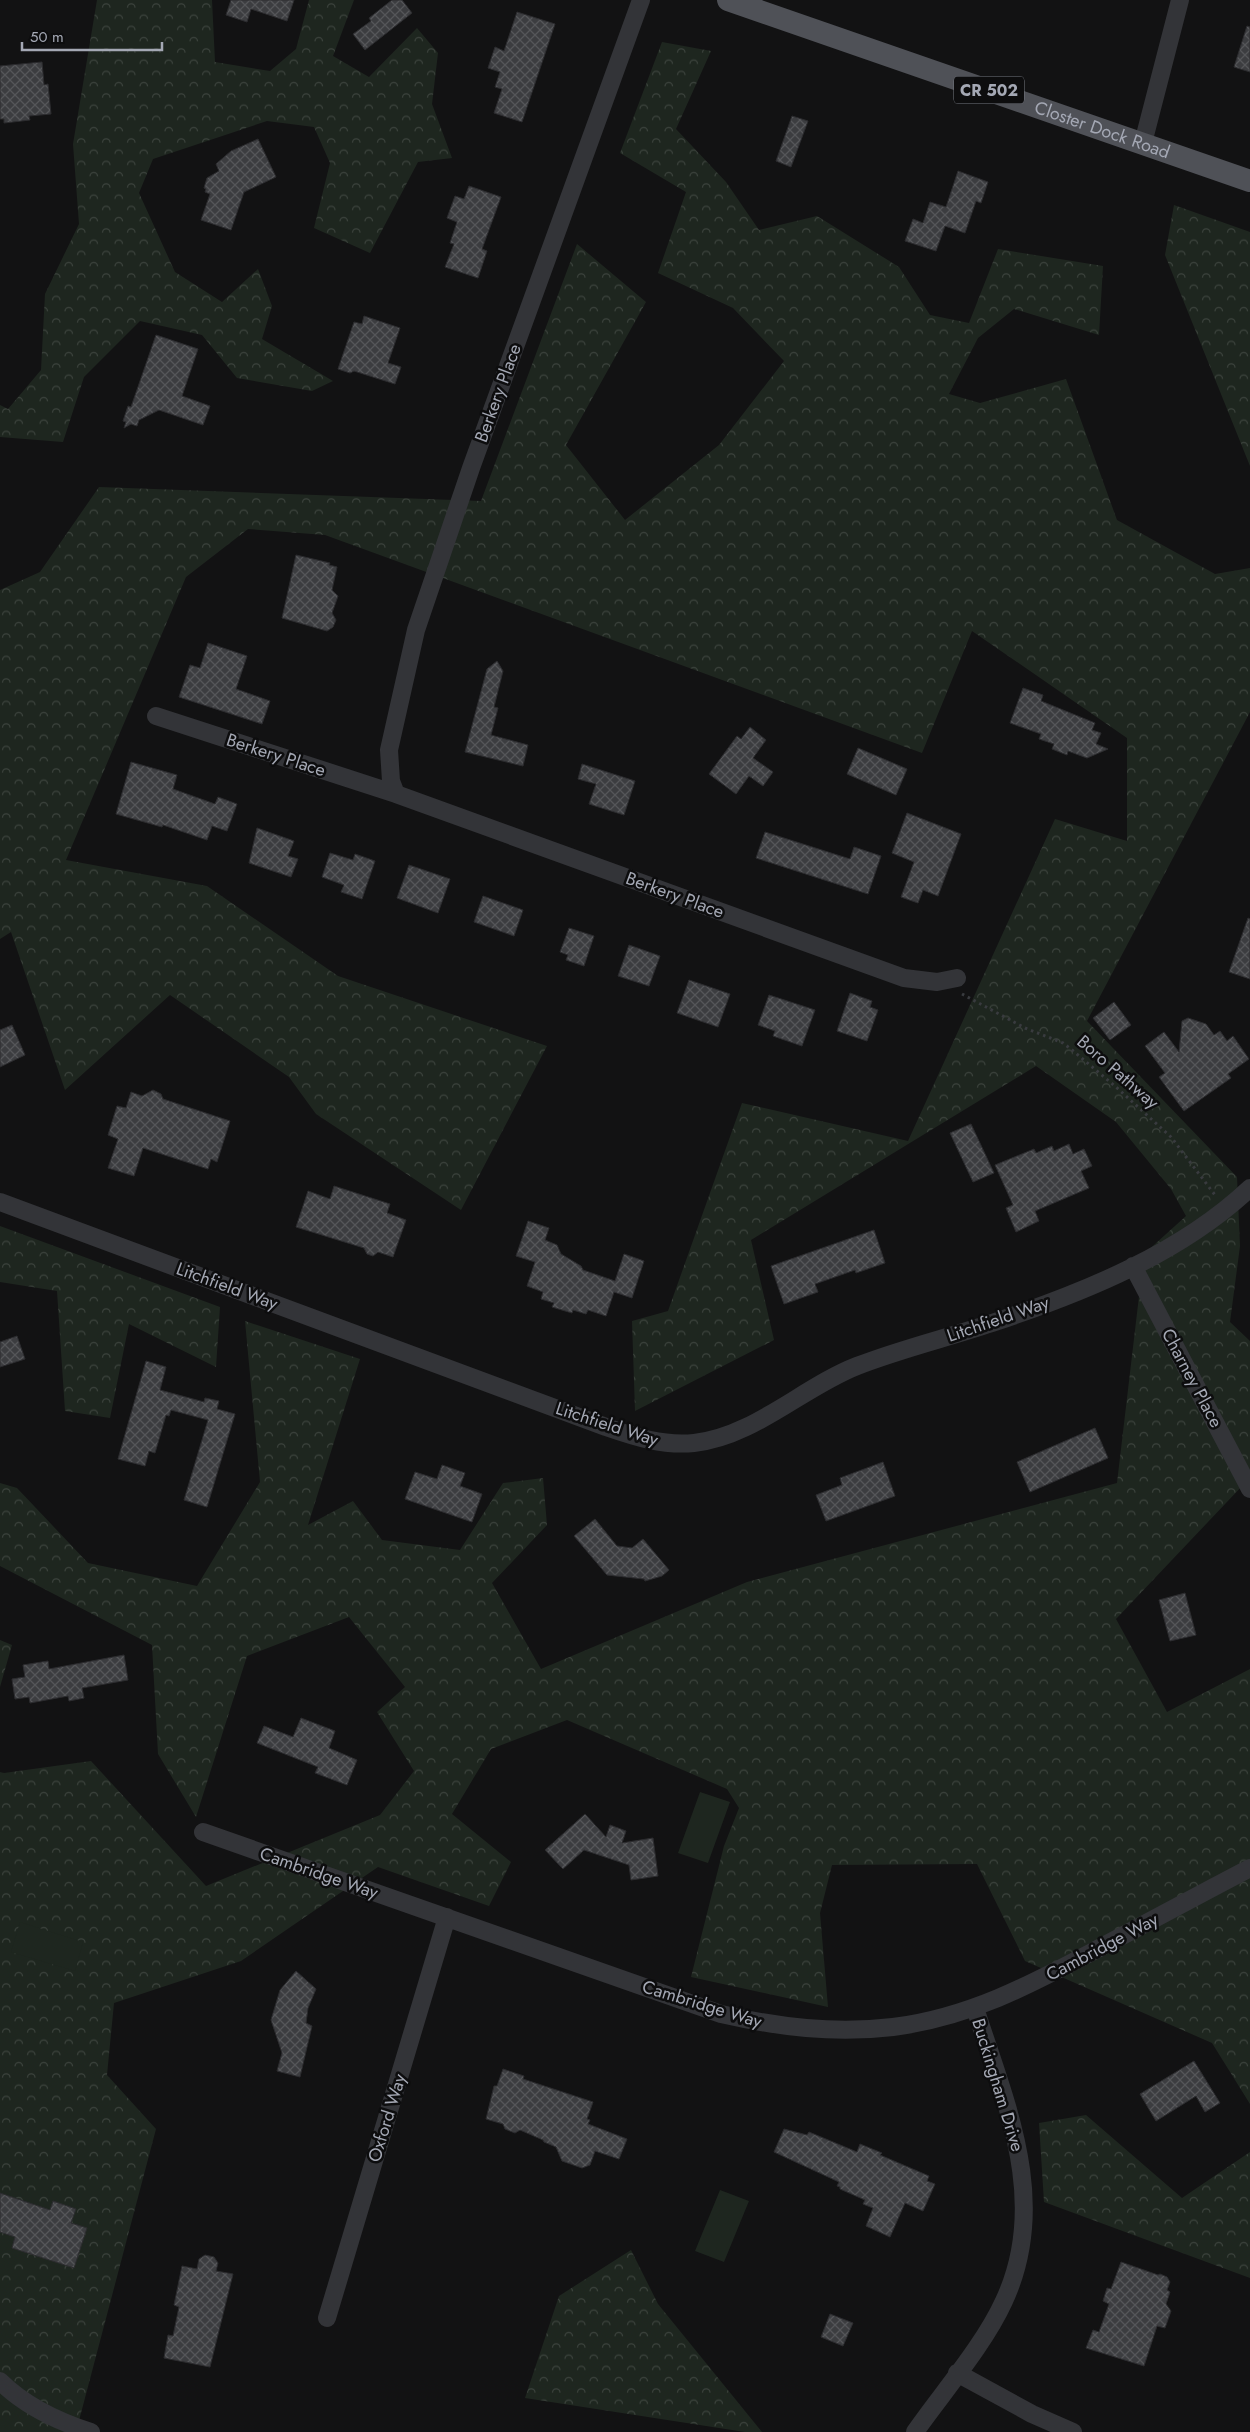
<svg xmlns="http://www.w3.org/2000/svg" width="1250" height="2432" font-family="Jost,sans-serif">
	<defs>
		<pattern id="forest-crowns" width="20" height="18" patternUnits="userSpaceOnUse" patternTransform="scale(1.25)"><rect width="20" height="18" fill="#1e261f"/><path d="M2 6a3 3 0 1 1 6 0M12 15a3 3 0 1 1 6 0" fill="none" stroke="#3c433d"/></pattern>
		<pattern id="building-cross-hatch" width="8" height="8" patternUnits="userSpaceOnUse" patternTransform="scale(1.25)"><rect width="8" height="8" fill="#3c3d40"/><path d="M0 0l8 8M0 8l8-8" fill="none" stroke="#555659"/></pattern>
	</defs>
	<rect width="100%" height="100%" fill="#121213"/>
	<!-- forest -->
	<path fill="url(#forest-crowns)" d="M97 0H212L215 62 270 71 296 49 309 0H354L333 56 369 77 417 28 438 53 432 104 452 158 418 162 370 253 314 228 330 163 314 127 267 121 153 159 139 193 175 272 222 302 258 269 272 306 262 339 333 381 312 391 237 378 202 335 140 321 84 377 63 442 0 437V405L8 409 41 370 45 294 79 224 73 144Z
		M662 42 711 51 676 129 726 182 759 230 817 216 899 267 930 315 969 323 998 249 1103 266 1099 335 1014 309 978 338 949 394 980 403 1066 379 1117 520 1215 574 1250 568V712L1087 1021 1237 1177 1240 1246 1230 1322 1250 1341V1490L1244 1484 1116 1619 1167 1712 1250 1669V2104L1212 2043 1025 1961 977 1864 832 1865 820 1913 828 2007 691 1977 724 1846 739 1808 727 1789 567 1720 491 1749 452 1814 511 1862 489 1906 378 1867 241 1961 114 2003 107 2075 156 2129 76 2432H0V1772L4 1773 91 1761 206 1886 380 1815 414 1771 377 1712 405 1687 349 1617 247 1656 196 1817 158 1754 152 1645 0 1566V1483L17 1488 88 1563 197 1586 260 1482 245 1321 360 1359 308 1525 353 1501 382 1540 460 1550 503 1483 543 1478 547 1525 492 1583 541 1669 747 1582 1117 1483 1144 1254 1186 1216 1171 1189 1116 1122 1036 1066 751 1240 774 1340 635 1411 632 1321 668 1311 742 1103 908 1141 1055 819 1127 841V738L972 631 922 753 325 535 248 529 186 577 66 860 207 886 338 976 547 1046 461 1210 316 1114 289 1077 170 995 65 1090 11 932 0 939V590L40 572 99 487 481 501 577 244 646 302 566 445 625 520 719 445 784 361 733 308 658 273 686 192 620 153Z
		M1174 205 1250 232V466L1165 255Z
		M0 1226 220 1307 216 1367 129 1324 110 1418 65 1411 57 1291 0 1282Z
		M0 1640 12 1645 0 1687Z
		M1086 2115 1182 2198 1250 2152V2278L1044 2202 1039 2123Z
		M631 2250 658 2304 762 2432H745L525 2398 559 2296Z"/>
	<!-- pitch -->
	<path fill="#1e261f" d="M700 1792 730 1802 708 1863 678 1853Z
		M20 1922 83 1942 75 1971 11 1952Z
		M720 2190 749 2201 724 2262 695 2251Z"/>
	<!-- building -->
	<path fill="url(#building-cross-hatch)" stroke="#2c2c2f" d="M231 0H294L287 21 251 9 247 22 226 15Z
		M392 0H402L412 13 365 50 353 34 371 21 369 18Z
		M517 12 555 24 522 122 494 113 502 89 495 87 500 72 488 68 495 47 504 51Z
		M1247 26 1250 27V72L1234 67Z
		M42 62 44 85 48 84 51 114 29 116 30 120 4 123V119H0V66Z
		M792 116 808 121 791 167 776 161Z
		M258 139 276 177 244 192 231 230 201 220 210 194 205 192 206 189 204 188 207 178 219 171 216 164 231 151Z
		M958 171 988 182 981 203 976 201 965 233 945 226 936 251 905 241 913 219 923 223 930 202 946 207Z
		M469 186 501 197 482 249 487 251 478 278 445 267 454 244 450 243 457 222 447 218 455 196 464 199Z
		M364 316 400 328 388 363 401 367 395 384 354 371 350 373 338 369 354 322 362 324Z
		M156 335 198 349 182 396 210 406 203 425 159 410 139 420 137 426 131 424 124 428 126 422 123 421 128 406 131 407Z
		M296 555 330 563 329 565 337 567 332 590 338 596 332 613 336 620 333 627 327 631 282 618Z
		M208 643 247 656 236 689 270 701 262 724 179 697 190 665 200 668Z
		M497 661 503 671 494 707 498 708 491 735 528 745 523 766 465 752 487 669Z
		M1023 688 1043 695 1041 701 1095 723 1092 730 1101 733 1096 744 1108 749 1087 758 1068 751 1067 755 1052 749 1054 744 1039 739 1041 734 1010 723Z
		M750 727 766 740 753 758 773 772 763 786 749 776 736 794 709 774 737 736 741 739Z
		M858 748 907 769 896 795 847 774Z
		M131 762 177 775 173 789 215 804 218 797 237 804 227 831 212 826 207 840 163 825 162 827 116 814Z
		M582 764 635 781 624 815 589 804 596 784 578 779Z
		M907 813 961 834 938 896 923 890 918 903 901 897 914 862 892 853Z
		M257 828 294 841 288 856 298 859 291 877 249 863Z
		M765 832 850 859 854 847 881 856 868 894 756 858Z
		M330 853 353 860 355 854 375 861 362 899 341 892 344 885 322 877Z
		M409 865 450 879 438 913 397 898Z
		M483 896 523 910 514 936 474 922Z
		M1248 918 1250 919V979L1229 972Z
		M569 928 594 936 584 966 566 960 568 955 560 952Z
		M629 945 660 956 649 986 618 976Z
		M689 980 730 994 718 1027 677 1013Z
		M850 993 872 1001 870 1007 878 1010 867 1041 837 1031Z
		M769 995 815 1010 802 1046 773 1036 775 1031 758 1025Z
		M1114 1002 1131 1025 1110 1040 1093 1018Z
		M1188 1018 1206 1024 1214 1035 1220 1031 1227 1041 1233 1036 1249 1059 1228 1074 1231 1078 1184 1111 1159 1077 1165 1073 1145 1046 1164 1032 1179 1052 1182 1021Z
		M12 1025 25 1055 0 1067V1030Z
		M153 1090 161 1094 163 1099 230 1121 217 1162 211 1159 208 1169 143 1148 134 1176 108 1168 118 1139 108 1135 117 1106 126 1108 131 1092 142 1096Z
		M971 1124 994 1173 973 1182 950 1133Z
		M1069 1144 1073 1154 1084 1149 1092 1166 1081 1171 1089 1188 1035 1211 1039 1221 1016 1232 1006 1208 1013 1205 995 1165 1034 1149 1036 1153 1052 1146 1054 1151Z
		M334 1186 390 1204 387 1213 406 1220 393 1257 378 1252 373 1256 367 1254 364 1248 296 1227 308 1191 330 1199Z
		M528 1221 549 1228 545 1240 557 1245 561 1254 581 1266 583 1270 615 1281 624 1254 644 1261 632 1298 614 1292 606 1316 588 1310 586 1314 573 1310 572 1313 552 1307 554 1303 541 1299 543 1292 527 1286 535 1262 516 1256Z
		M874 1230 885 1263 856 1273 855 1270 815 1284 818 1292 784 1304 771 1266Z
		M17 1336 25 1359 0 1367V1342Z
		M146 1361 166 1367 160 1390 204 1402 205 1398 219 1401 217 1409 235 1414 207 1507 184 1500 208 1420 171 1410 169 1416 166 1415 155 1453 149 1451 145 1466 118 1459Z
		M1095 1428 1108 1458 1030 1492 1017 1462Z
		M883 1462 895 1496 826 1521 816 1495 842 1485 840 1478Z
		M442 1465 465 1473 460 1486 482 1494 472 1522 405 1499 415 1472 437 1479Z
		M595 1519 617 1546 632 1548 643 1539 669 1570 662 1576 645 1581 644 1579 607 1575 574 1536Z
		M1185 1593 1196 1635 1170 1641 1159 1600Z
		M124 1655 128 1680 82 1688 84 1698 69 1701 68 1696 30 1703 29 1697 15 1699 12 1679 25 1677 23 1665 48 1661 49 1669Z
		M301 1718 335 1731 329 1748 357 1760 347 1785 315 1773 318 1767 257 1743 264 1726 293 1737Z
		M585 1814 606 1837 610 1825 626 1831 622 1843 653 1838 658 1876 631 1880 629 1865 584 1850 563 1869 545 1850Z
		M296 1971 316 1989 308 2008 306 2023 312 2026 300 2077 277 2071 282 2053 271 2020 280 1990Z
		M1194 2061 1220 2103 1205 2112 1196 2096 1156 2121 1140 2094Z
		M503 2069 524 2076 523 2079 593 2102 587 2119 590 2120 588 2124 627 2139 619 2159 595 2151 590 2165 582 2168 562 2161 556 2147 544 2142 543 2140 520 2130 515 2133 505 2129 503 2124 486 2119 494 2086H497Z
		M784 2129 807 2135 809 2132 857 2152 860 2144 882 2153 880 2155 929 2176 927 2181 935 2184 923 2211 905 2203 890 2237 866 2226 873 2208 863 2204 865 2200 840 2189V2187L837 2186 839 2182 774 2152Z
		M0 2193 50 2210 53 2201 76 2209 71 2223 87 2228 74 2268 12 2248 15 2237 0 2232Z
		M205 2255 214 2257 218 2263 216 2271 233 2274 210 2367 164 2358 168 2335 173 2336 179 2307 174 2305 182 2266 197 2269 199 2259Z
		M1121 2262 1158 2275 1160 2274 1167 2277 1170 2282 1167 2290 1170 2292 1166 2304 1171 2311 1165 2328 1157 2326 1144 2366 1086 2348 1093 2330 1099 2332 1109 2304 1103 2301 1107 2288 1111 2289Z
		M830 2314 853 2323 843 2346 821 2337Z"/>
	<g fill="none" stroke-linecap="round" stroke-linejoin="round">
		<!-- path -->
		<path stroke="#393b3f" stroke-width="3" stroke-dasharray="2.5 4" stroke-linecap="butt" d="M962 994 1025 1028 1063 1043 1072 1050 1116 1087 1171 1137 1215 1195"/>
		<!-- minor -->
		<path stroke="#333438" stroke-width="18" d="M641 0 471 468 416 630 389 750 391 781 396 794 904 978 937 982 957 978
			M1143 143 1180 0
			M156 716 396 794
			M0 1202 606 1427C635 1437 663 1446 694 1443 753 1437 803 1387 857 1366 903 1348 951 1337 998 1321 1087 1291 1181 1253 1250 1188
			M1133 1266 1250 1489
			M203 1832 721 2014C778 2027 834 2034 893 2027 973 2017 1037 1981 1107 1944 1154 1919 1202 1893 1250 1868
			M327 2318 447 1917
			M957 2373 1032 2414 1073 2432
			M0 2381C25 2406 57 2421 91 2432
			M915 2432C943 2392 984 2345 1004 2301 1050 2202 1006 2104 975 2008"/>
		<!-- major -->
		<path stroke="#4f5157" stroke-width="22" id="s1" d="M728 0 1250 181"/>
	</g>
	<g text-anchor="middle" stroke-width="5" stroke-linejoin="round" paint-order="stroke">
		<!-- shield labels -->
		<rect fill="#0d0d0e" stroke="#777a82" stroke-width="1" x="954" y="76.5" width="70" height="27" rx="4"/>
		<g font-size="16" font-weight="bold" fill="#a4a8b4">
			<text x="989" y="96">CR 502</text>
		</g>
		<!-- street labels -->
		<g font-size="18" fill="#a4a8b4" stroke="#0d0d0e">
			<text dy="6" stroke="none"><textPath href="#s1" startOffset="396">Closter Dock Road</textPath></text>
			<text transform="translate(498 393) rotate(-70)" y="6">Berkery Place</text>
			<text transform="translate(276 755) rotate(18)" y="6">Berkery Place</text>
			<text transform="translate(675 895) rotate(20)" y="6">Berkery Place</text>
			<text transform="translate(1118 1072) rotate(41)" y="6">Boro Pathway</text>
			<text transform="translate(227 1286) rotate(20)" y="6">Litchfield Way</text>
			<text transform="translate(998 1319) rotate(-19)" y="6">Litchfield Way</text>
			<text transform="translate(1192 1378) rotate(62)" y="6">Charney Place</text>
			<text transform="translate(607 1424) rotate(18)" y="6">Litchfield Way</text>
			<text transform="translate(319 1873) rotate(19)" y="6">Cambridge Way</text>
			<text transform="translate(1102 1947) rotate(-28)" y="6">Cambridge Way</text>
			<text transform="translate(702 2004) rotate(17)" y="6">Cambridge Way</text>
			<text transform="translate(998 2085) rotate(73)" y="6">Buckingham Drive</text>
			<text transform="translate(387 2118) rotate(-73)" y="6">Oxford Way</text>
		</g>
	</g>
	<!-- scale -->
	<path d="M22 42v8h140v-8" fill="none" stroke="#a4a8b4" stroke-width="2.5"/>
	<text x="30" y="42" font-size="15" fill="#a4a8b4" stroke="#0d0d0e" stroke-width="4" paint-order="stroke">50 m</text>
</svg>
